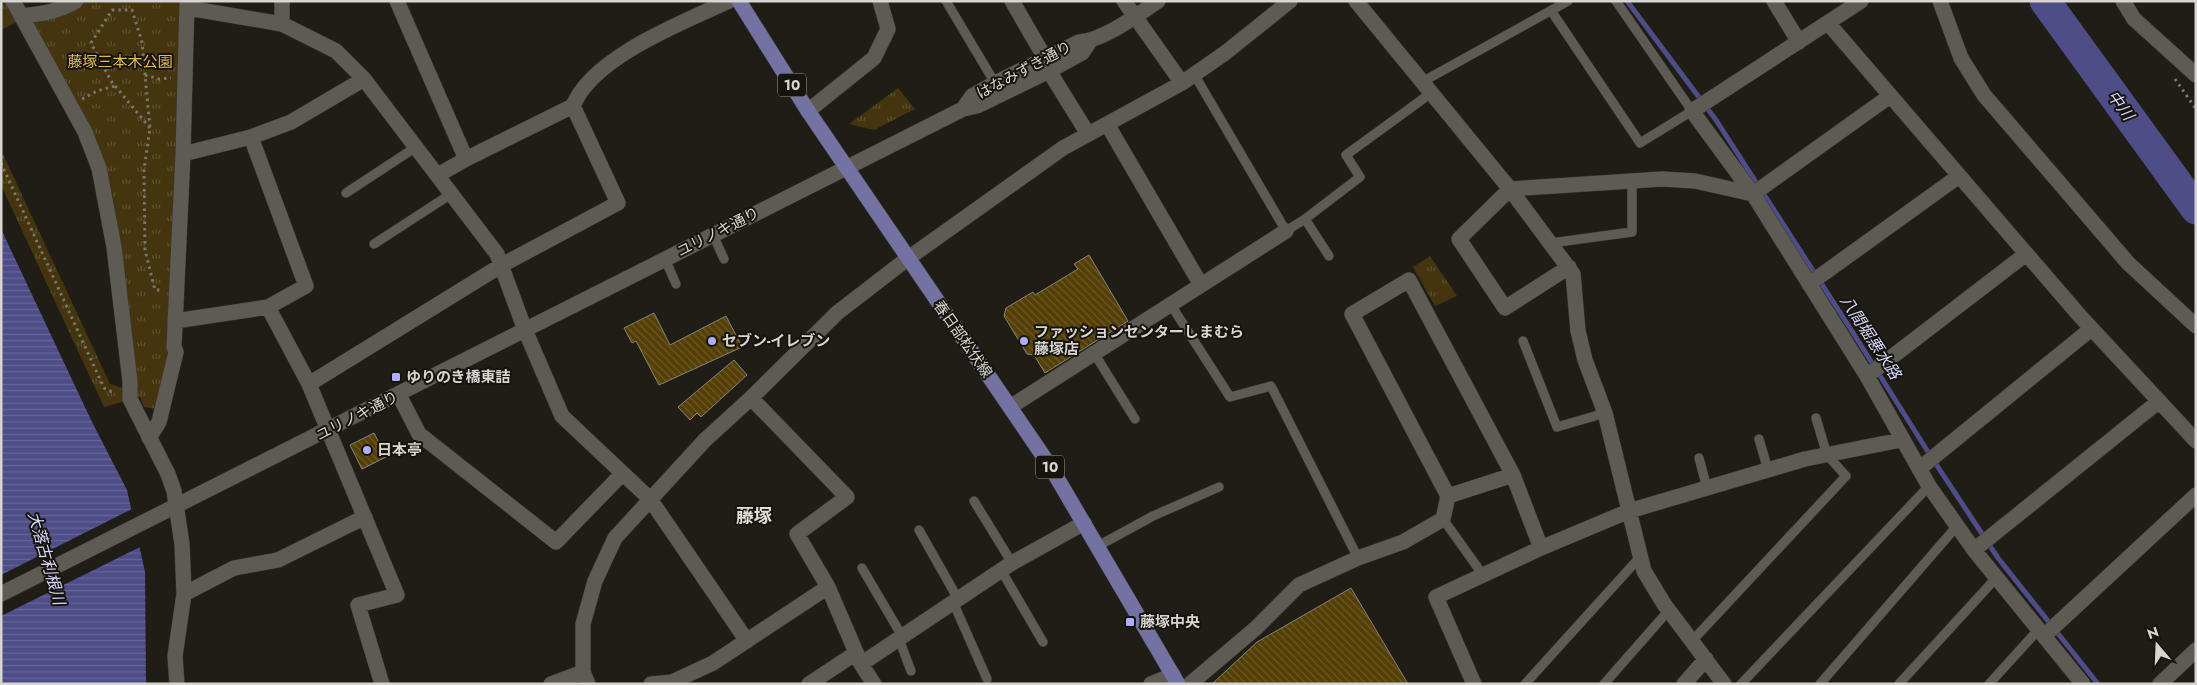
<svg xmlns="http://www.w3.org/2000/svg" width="2197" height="685" font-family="Jost,'Noto Sans JP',sans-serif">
	<defs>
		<pattern id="park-tufts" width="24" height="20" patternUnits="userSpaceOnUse" patternTransform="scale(1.25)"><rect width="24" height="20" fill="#44350f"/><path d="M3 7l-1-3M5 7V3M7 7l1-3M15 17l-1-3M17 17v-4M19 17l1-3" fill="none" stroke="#5e5131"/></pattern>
		<pattern id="water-rules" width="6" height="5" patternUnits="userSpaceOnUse" patternTransform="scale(1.25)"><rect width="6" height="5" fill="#4e4d87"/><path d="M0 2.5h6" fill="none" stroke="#676697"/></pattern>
		<pattern id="building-back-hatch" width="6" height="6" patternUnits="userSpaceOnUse" patternTransform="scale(1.25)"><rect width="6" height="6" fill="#543f05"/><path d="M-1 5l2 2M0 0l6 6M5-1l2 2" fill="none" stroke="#6c5a28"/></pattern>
	</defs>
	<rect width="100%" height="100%" fill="#201d17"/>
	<!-- park -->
	<path fill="url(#park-tufts)" d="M1 1H9L19 21 1 30Z
		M85 1H181L167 371 158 409 144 407 140 397 104 407 1 185V150L110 384 123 388 117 229 30 20 67 14Z
		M898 88 915 109 874 130 849 124Z
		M1430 256 1457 296 1435 306 1413 267Z"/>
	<!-- water -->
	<path fill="url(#water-rules)" d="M1 229 92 422 127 490 145 572 146 684H1Z"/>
	<!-- pier -->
	<path fill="#201d17" d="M134 508 142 546 1 616V575Z"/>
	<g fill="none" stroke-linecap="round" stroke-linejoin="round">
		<!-- stream -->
		<path stroke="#4e4d87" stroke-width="5" d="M1627 1 1716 120 1850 328 1930 455 1998 558 2098 684"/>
		<!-- river -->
		<path stroke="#4e4d87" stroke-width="31" d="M2045 1 2196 209"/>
	</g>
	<!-- building -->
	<path fill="url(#building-back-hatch)" stroke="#86837b" d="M1089 255 1128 321 1045 373 1034 355 1027 354 1004 316 1006 308 1033 292 1035 295 1078 269 1074 264Z
		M654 313 670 345 726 316 742 347 659 385 636 341 632 343 624 328Z
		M734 360 747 375 701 417 697 413 690 420 678 407Z
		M374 433 386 457 362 469 350 445Z
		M1351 588 1408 684H1212L1257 642Z"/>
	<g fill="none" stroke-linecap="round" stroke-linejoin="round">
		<!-- service casing -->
		<g stroke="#3b3935" stroke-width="10">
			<path id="service" d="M946 1 995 83
				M1552 12 1640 143 1692 111 1616 1
				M1194 74 1286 231 1305 219 1360 177 1346 155 1431 93
				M1422 82 1568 1
				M346 193 416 147
				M1305 219 1329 256
				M713 235 724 259
				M1551 243 1632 232V181
				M374 244 451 194
				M665 259 676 284
				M1171 305 1230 397 1271 386 1358 558
				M1523 341 1557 427 1605 413
				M1094 353 1135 419
				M1759 439 1768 470
				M1699 458 1707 488
				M974 501 1012 563
				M1443 519 1483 575
				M919 530 958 599
				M1098 546 1153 516 1219 487
				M862 568 902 636
				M1001 570 1043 642
				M953 602 987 679
				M899 639 911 671
				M1692 641 1846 476 1827 455 1816 418
				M1525 684 1640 557
				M1604 684 1669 610
				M1741 684 1929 486
				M1820 684 1957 526
				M1899 684 1997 577
				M1989 684 2039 629"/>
		</g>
		<!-- minor casing -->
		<g stroke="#3b3935" stroke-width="16">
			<path id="minor" d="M13 1 85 132 99 168 114 247 130 381V399L168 474 174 491 182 544 184 594 175 656 177 684
				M282 1V24
				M397 1 466 159
				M1012 1 1045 58
				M1124 1 1182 83
				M1356 1 1510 189 1573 274 1578 331 1585 360 1605 413 1644 571 1664 604 1724 684
				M1774 1 1799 42
				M1861 1 1692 111 1753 194 1867 376 1929 486 1974 550 2083 684
				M1940 1 1961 58 1984 95 2128 263 2196 326
				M2123 1 2134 19 2196 75
				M188 8 282 24 336 51 364 79 497 254 525 330 562 416 650 499 747 641
				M21 16C41 14 58 12 76 1
				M1828 23 2079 315 2196 441
				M1049 71 1088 134
				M808 111 874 58 888 29 880 1
				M1107 124 1201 285
				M183 154 251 137 291 122 364 79
				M438 175 466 159 573 106C592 57 684 22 729 1
				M1569 267 1505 308 1459 239 1510 189 1662 179 1695 181 1753 194 1890 96
				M1809 284 1959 176
				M268 307 309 384 397 595 358 605 382 684
				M175 321 268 307 306 286 251 137
				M1867 376 2026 254
				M309 384 502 265 618 203 573 106
				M399 395 419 434 556 542 622 474
				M751 398 847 497 797 534 828 587 861 664 874 684
				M1010 407 1286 231
				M149 438 159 422 176 352 174 347 183 154 187 1
				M1919 469 2091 329
				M1448 496 1352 314 1409 280 1513 475 1541 548
				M1974 550 2158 402
				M184 594 234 568 278 560 365 517
				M2044 636 2196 495
				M861 664 1012 563 1084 523
				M551 684 583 672
				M588 684 583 672V624L595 581 615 538 705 440 751 398 837 313 907 259 1063 148 1182 83 1225 53 1290 1
				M651 684 672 682 713 663 828 587
				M809 684 856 653
				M1151 684 1173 675
				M1190 684 1256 628 1299 585 1358 558 1403 542 1443 519 1448 496 1513 475
				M1474 684 1436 597 1541 548 1629 511 1805 459 1901 440
				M1684 684 1706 659
				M2160 684 2196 650"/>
		</g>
		<!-- tertiary casing -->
		<g stroke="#3b3935" stroke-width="16">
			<path id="tertiary" d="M963 109 972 96 995 83 1079 42C1104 40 1136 16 1158 1
				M1 594 963 109 977 106 1049 71 1082 53 1090 41"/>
		</g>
		<!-- primary casing -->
		<g stroke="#3b3935" stroke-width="16">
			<path id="primary" d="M739 1 808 111 1050 466 1178 684"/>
		</g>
		<!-- path -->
		<path stroke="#787570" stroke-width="3" stroke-dasharray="2.5 4" stroke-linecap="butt" d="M145 75 159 79 171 78
			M2175 79 2196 109
			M82 99 97 91 115 86
			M150 128 111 81 91 43 112 10H132L142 42 150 128 144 170 145 250 155 290H161
			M1 163 104 388 114 393"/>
		<!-- service -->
		<use href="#service" stroke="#5e5b54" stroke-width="9"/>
		<!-- minor -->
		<use href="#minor" stroke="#5e5b54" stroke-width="15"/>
		<!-- tertiary -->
		<use href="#tertiary" stroke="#5e5b54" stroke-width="15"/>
		<!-- primary -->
		<use href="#primary" stroke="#7472a3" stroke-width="15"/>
	</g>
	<!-- markers -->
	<g fill="#adaffb" stroke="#17140e" stroke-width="2">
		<circle cx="712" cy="341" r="5"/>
		<circle cx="1024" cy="341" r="5"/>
		<rect x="391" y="372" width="10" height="10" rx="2.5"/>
		<circle cx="367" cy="450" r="5"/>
		<rect x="1125" y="617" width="10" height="10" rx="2.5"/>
	</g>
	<g text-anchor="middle" stroke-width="4" stroke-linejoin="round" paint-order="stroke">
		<!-- shield labels -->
		<g fill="#17140e" stroke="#9d9b96" stroke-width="1">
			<rect x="778" y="73.5" width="28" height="23" rx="4"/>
			<rect x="1036" y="455.5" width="28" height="23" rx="4"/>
		</g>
		<g font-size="14" font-weight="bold" fill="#d7d5d1">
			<text x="792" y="90">10</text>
			<text x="1050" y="472">10</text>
		</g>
		<!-- park labels -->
		<g font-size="15" fill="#e2ba59" stroke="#17140e">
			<text x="120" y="67">藤塚三本木公園</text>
		</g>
		<!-- street labels -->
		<g font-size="15" fill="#d7d5d1" stroke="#17140e">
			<text transform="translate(1024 70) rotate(-28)" y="5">はなみずき通り</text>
			<text transform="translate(718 232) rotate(-27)" y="5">ユリノキ通り</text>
			<text transform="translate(963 339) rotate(55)" y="5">春日部松伏線</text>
			<text transform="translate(357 416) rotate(-27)" y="5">ユリノキ通り</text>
		</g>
		<!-- poi labels -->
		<g font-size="15" font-weight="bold" fill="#d7d5d1" stroke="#17140e" text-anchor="start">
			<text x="1034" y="337">ファッションセンターしまむら<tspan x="1034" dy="17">藤塚店</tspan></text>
			<text x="722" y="346">セブン-イレブン</text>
			<text x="406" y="382">ゆりのき橋東詰</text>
			<text x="377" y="455">日本亭</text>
			<text x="1140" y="627">藤塚中央</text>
		</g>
		<!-- water labels -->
		<g font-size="16" font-style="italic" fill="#d5d7fb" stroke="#17140e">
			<text transform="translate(2121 105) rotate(54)" y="6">中川</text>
			<text transform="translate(1871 337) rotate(57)" y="6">八間堀悪水路</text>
			<text transform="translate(47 558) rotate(74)" y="6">大落古利根川</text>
		</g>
		<!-- quarter labels -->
		<g font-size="18" font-weight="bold" fill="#e3dfd7" stroke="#17140e">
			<text x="754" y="522">藤塚</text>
		</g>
	</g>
	<!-- border -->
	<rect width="2197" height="685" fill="none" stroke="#d7d5d1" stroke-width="5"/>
	<!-- north arrow -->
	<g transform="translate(2157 645) rotate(341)" stroke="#17140e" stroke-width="4" paint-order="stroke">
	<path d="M0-4L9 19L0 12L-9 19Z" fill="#d7d5d1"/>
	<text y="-8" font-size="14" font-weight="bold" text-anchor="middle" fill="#d7d5d1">N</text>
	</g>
</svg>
